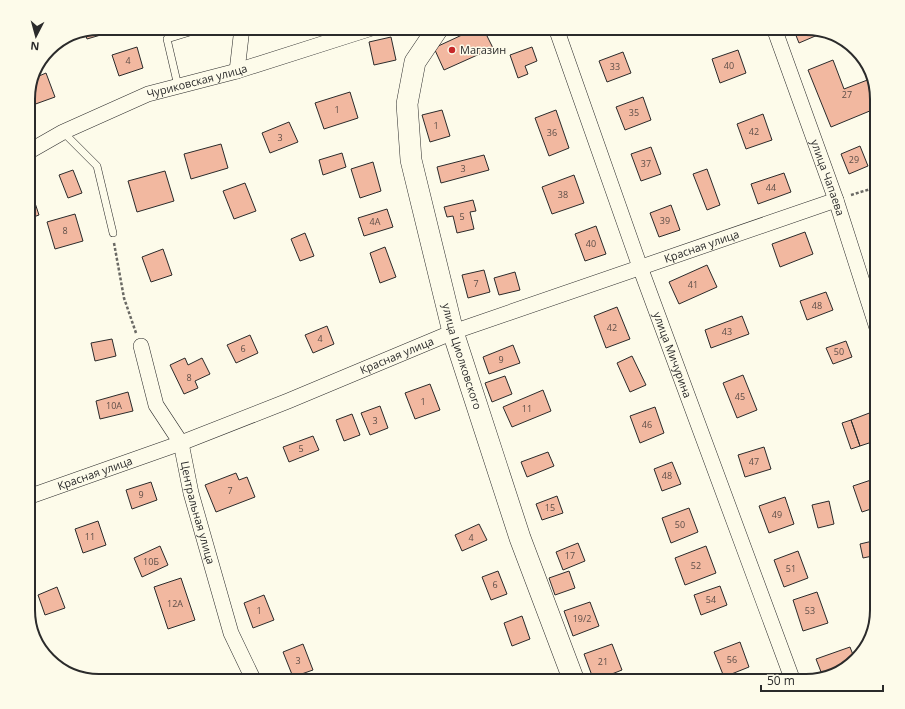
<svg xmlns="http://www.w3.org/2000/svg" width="905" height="709" font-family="'Open Sans',sans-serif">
	<rect width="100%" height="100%" fill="#fdfbea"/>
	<!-- building -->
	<path fill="#f2b8a0" stroke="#2b2b2b" d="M99 28H120L121 29 87 39 85 33Z
		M147 28H166L148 33Z
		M477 28H483L493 48 444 70 434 48Z
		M793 28H806L820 34 799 43Z
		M391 37 396 60 374 65 369 42Z
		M137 47 143 68 119 76 112 55Z
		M532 47 537 61 525 66 528 74 518 78 510 55Z
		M738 50 746 73 720 83 712 59Z
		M623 52 631 73 607 82 599 61Z
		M833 60 844 89 870 79 877 99V108L831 127 808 70Z
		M46 73 55 97 30 106 28 101V94L32 79Z
		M350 92 358 118 324 129 315 103Z
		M643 97 651 120 625 130 616 107Z
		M442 110 450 136 430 142 422 115Z
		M556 110 569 148 549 156 535 118Z
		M763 114 772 140 746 149 737 124Z
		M289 122 298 142 270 153 262 133Z
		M221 144 228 168 191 179 184 154Z
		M860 146 868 166 849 174 841 154Z
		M651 147 661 174 641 181 631 154Z
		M342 153 346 167 323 175 319 160Z
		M484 155 489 170 441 183 437 167Z
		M373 162 381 191 360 198 351 169Z
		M707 169 720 205 707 210 693 174Z
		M73 170 82 193 68 198 59 175Z
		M165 171 174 201 137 212 128 181Z
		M784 173 791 192 758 204 751 184Z
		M574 175 584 203 552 214 542 187Z
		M245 183 256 211 234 219 223 191Z
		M31 191 39 215 28 219V192Z
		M473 200 476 211 470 212 474 229 457 233 453 216 447 217 444 207Z
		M671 205 680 230 659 237 650 213Z
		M387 209 393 227 364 236 358 218Z
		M75 214 83 241 55 249 47 222Z
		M596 226 606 254 585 261 575 234Z
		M805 232 813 254 780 267 772 244Z
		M305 233 314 256 300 261 291 239Z
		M385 247 396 277 380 283 370 253Z
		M163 249 172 275 151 282 142 257Z
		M707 265 717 287 679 304 669 282Z
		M484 270 490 292 468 298 462 275Z
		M515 272 520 290 499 295 494 278Z
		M826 292 833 310 807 320 800 301Z
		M617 307 630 339 606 348 594 316Z
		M742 316 749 334 711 348 705 330Z
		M327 326 334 344 313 353 305 335Z
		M250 335 258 353 236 363 227 345Z
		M112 339 116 356 95 361 91 343Z
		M846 341 852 357 833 364 826 348Z
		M513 345 520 363 489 374 483 357Z
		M632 356 646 385 630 392 617 363Z
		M185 358 188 365 202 358 210 374 195 381 198 388 184 394 170 365Z
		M743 375 757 410 737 418 723 383Z
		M505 376 512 394 492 402 485 383Z
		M430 384 440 410 415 419 405 393Z
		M543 390 551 411 512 427 503 407Z
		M128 392 133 411 100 419 96 401Z
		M380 406 388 428 370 435 361 413Z
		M655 407 664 433 640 443 630 416Z
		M872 412 877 426V436L873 437 875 441 860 446 851 420Z
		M352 414 360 435 344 441 336 420Z
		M851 420 860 446 851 449 842 423Z
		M313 436 319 450 289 462 283 447Z
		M764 447 771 469 745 477 738 455Z
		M548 452 554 466 527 477 521 462Z
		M672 462 681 484 662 491 654 469Z
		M236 473 239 480 247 477 255 497 216 512 205 485Z
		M877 478V507L862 512 853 486Z
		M151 482 157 500 132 509 126 490Z
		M557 496 563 513 542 520 536 504Z
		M785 497 794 524 769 533 759 506Z
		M829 501 834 524 818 528 812 505Z
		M689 508 698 532 671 543 662 518Z
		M98 521 106 545 83 553 75 529Z
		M479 524 487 540 462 551 455 535Z
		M30 536 35 552 28 554V537Z
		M877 540V555L863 558 860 544Z
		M578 543 585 561 563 570 556 552Z
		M160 546 168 565 142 577 134 558Z
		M706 546 716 573 685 585 675 558Z
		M798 551 808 578 784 587 774 560Z
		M498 571 507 594 491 600 482 577Z
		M569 571 575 588 555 595 549 578Z
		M181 578 195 620 168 629 154 587Z
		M720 586 727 605 701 615 694 595Z
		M57 587 65 608 45 615 38 595Z
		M817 592 828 623 803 631 793 600Z
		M264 595 274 620 253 628 244 603Z
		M590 602 599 626 573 636 564 611Z
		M522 616 530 639 512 646 504 623Z
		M740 642 749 667 724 677 714 652Z
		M303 644 313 670 293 677 283 652Z
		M612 644 622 670 594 681 584 654Z
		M850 647 855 660 837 674 823 677 816 659Z"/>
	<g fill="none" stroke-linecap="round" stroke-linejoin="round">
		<!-- lane casing -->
		<g stroke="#2b2b2b" stroke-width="8">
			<path id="lane" d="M178 86 167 39 203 28
				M63 132 97 166 113 233"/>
		</g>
		<!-- street casing -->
		<g stroke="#2b2b2b" stroke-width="16">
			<g id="street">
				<path id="s1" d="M556 28 640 267 793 681"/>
				<path id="s2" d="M774 28 836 200 877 328"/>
				<path d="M237 71 242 28"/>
				<path id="s3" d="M28 152 63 132 148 94 237 71 372 28"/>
				<path id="s4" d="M141 346 156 405 181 443 191 493 231 633 254 681"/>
				<path id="s5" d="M28 497 181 443 288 401 453 332 836 200"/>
			</g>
		</g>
		<!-- secondary casing -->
		<g stroke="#2b2b2b" stroke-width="22">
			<g id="secondary">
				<path id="s6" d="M438 28 415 62 407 104 411 160 453 332 520 538 574 681"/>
			</g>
		</g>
		<!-- path -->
		<path stroke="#6a6964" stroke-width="2.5" stroke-dasharray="3 2" stroke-linecap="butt" d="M851 195 877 187
			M114 243 124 298 136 333"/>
		<!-- lane -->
		<use href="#lane" stroke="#fdfbea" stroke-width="7"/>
		<!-- street -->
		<use href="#street" stroke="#fdfbea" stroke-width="15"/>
		<!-- secondary -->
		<use href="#secondary" stroke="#fdfbea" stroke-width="21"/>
	</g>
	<!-- markers -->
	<circle fill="#c62828" stroke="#fdfbea" stroke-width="1.5" cx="452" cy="50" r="4"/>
	<g text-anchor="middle" stroke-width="3" stroke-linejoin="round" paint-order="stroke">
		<!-- number labels -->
		<g font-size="9" fill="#5d4e48">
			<text x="128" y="64">4</text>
			<text x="729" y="69">40</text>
			<text x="615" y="70">33</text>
			<text x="847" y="98">27</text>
			<text x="337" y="113">1</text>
			<text x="634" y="116">35</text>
			<text x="436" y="129">1</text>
			<text x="754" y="135">42</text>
			<text x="552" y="136">36</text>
			<text x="280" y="141">3</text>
			<text x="854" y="163">29</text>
			<text x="646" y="167">37</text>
			<text x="463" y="172">3</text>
			<text x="771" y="191">44</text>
			<text x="563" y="198">38</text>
			<text x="462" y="220">5</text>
			<text x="665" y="224">39</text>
			<text x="375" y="225">4А</text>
			<text x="65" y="234">8</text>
			<text x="591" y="247">40</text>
			<text x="476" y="287">7</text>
			<text x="693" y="288">41</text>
			<text x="817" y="309">48</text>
			<text x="612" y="331">42</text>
			<text x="727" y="335">43</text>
			<text x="320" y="342">4</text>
			<text x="243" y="352">6</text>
			<text x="839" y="355">50</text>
			<text x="501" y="363">9</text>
			<text x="189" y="381">8</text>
			<text x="740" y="400">45</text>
			<text x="423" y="405">1</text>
			<text x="114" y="409">10А</text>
			<text x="527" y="412">11</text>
			<text x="375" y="424">3</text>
			<text x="647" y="428">46</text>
			<text x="301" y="452">5</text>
			<text x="754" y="465">47</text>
			<text x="667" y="479">48</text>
			<text x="230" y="494">7</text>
			<text x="141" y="498">9</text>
			<text x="550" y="511">15</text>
			<text x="777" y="518">49</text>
			<text x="680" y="528">50</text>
			<text x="90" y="540">11</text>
			<text x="471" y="541">4</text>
			<text x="570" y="559">17</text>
			<text x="151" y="565">10Б</text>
			<text x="696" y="569">52</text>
			<text x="791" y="572">51</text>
			<text x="495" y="588">6</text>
			<text x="711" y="603">54</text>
			<text x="175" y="607">12А</text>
			<text x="259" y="614">1</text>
			<text x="810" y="614">53</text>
			<text x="582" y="622">19/2</text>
			<text x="732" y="663">56</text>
			<text x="298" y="664">3</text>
			<text x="603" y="665">21</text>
		</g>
		<!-- poi labels -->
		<g font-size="11" fill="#2b2b2b" stroke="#fdfbea" text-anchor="start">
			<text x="460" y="54">Магазин</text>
		</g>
		<!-- street labels -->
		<g font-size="11" fill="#2b2b2b" stroke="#fdfbea">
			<text dy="4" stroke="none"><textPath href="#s3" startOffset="184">Чуриковская улица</textPath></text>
			<text dy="4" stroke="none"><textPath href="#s2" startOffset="159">улица Чапаева</textPath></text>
			<text dy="4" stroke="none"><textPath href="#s5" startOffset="719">Красная улица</textPath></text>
			<text dy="4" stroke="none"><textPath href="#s1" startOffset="347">улица Мичурина</textPath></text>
			<text dy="4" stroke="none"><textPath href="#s5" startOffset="395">Красная улица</textPath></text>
			<text dy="4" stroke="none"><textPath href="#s6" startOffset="343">улица Циолковского</textPath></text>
			<text dy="4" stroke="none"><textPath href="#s5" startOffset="71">Красная улица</textPath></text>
			<text dy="4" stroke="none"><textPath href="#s4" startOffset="178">Центральная улица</textPath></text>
		</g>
	</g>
	<!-- crop -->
	<path d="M0 0H905V709H0ZM99 35H806A64 64 0 0 1 870 99V610A64 64 0 0 1 806 674H99A64 64 0 0 1 35 610V99A64 64 0 0 1 99 35Z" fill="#fdfbea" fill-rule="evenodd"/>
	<path fill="none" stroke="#2b2b2b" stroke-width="2" d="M99 35H806A64 64 0 0 1 870 99V610A64 64 0 0 1 806 674H99A64 64 0 0 1 35 610V99A64 64 0 0 1 99 35Z"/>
	<!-- north arrow -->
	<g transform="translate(36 36) rotate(186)" stroke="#fdfbea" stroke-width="3" paint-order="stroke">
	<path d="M0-3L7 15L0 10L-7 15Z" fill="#2b2b2b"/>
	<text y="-6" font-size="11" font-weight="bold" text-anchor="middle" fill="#2b2b2b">N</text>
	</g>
	<!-- scale -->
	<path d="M761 685v6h122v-6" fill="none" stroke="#2b2b2b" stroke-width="2"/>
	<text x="767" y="685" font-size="12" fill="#2b2b2b" stroke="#fdfbea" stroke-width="3" paint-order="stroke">50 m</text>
</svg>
